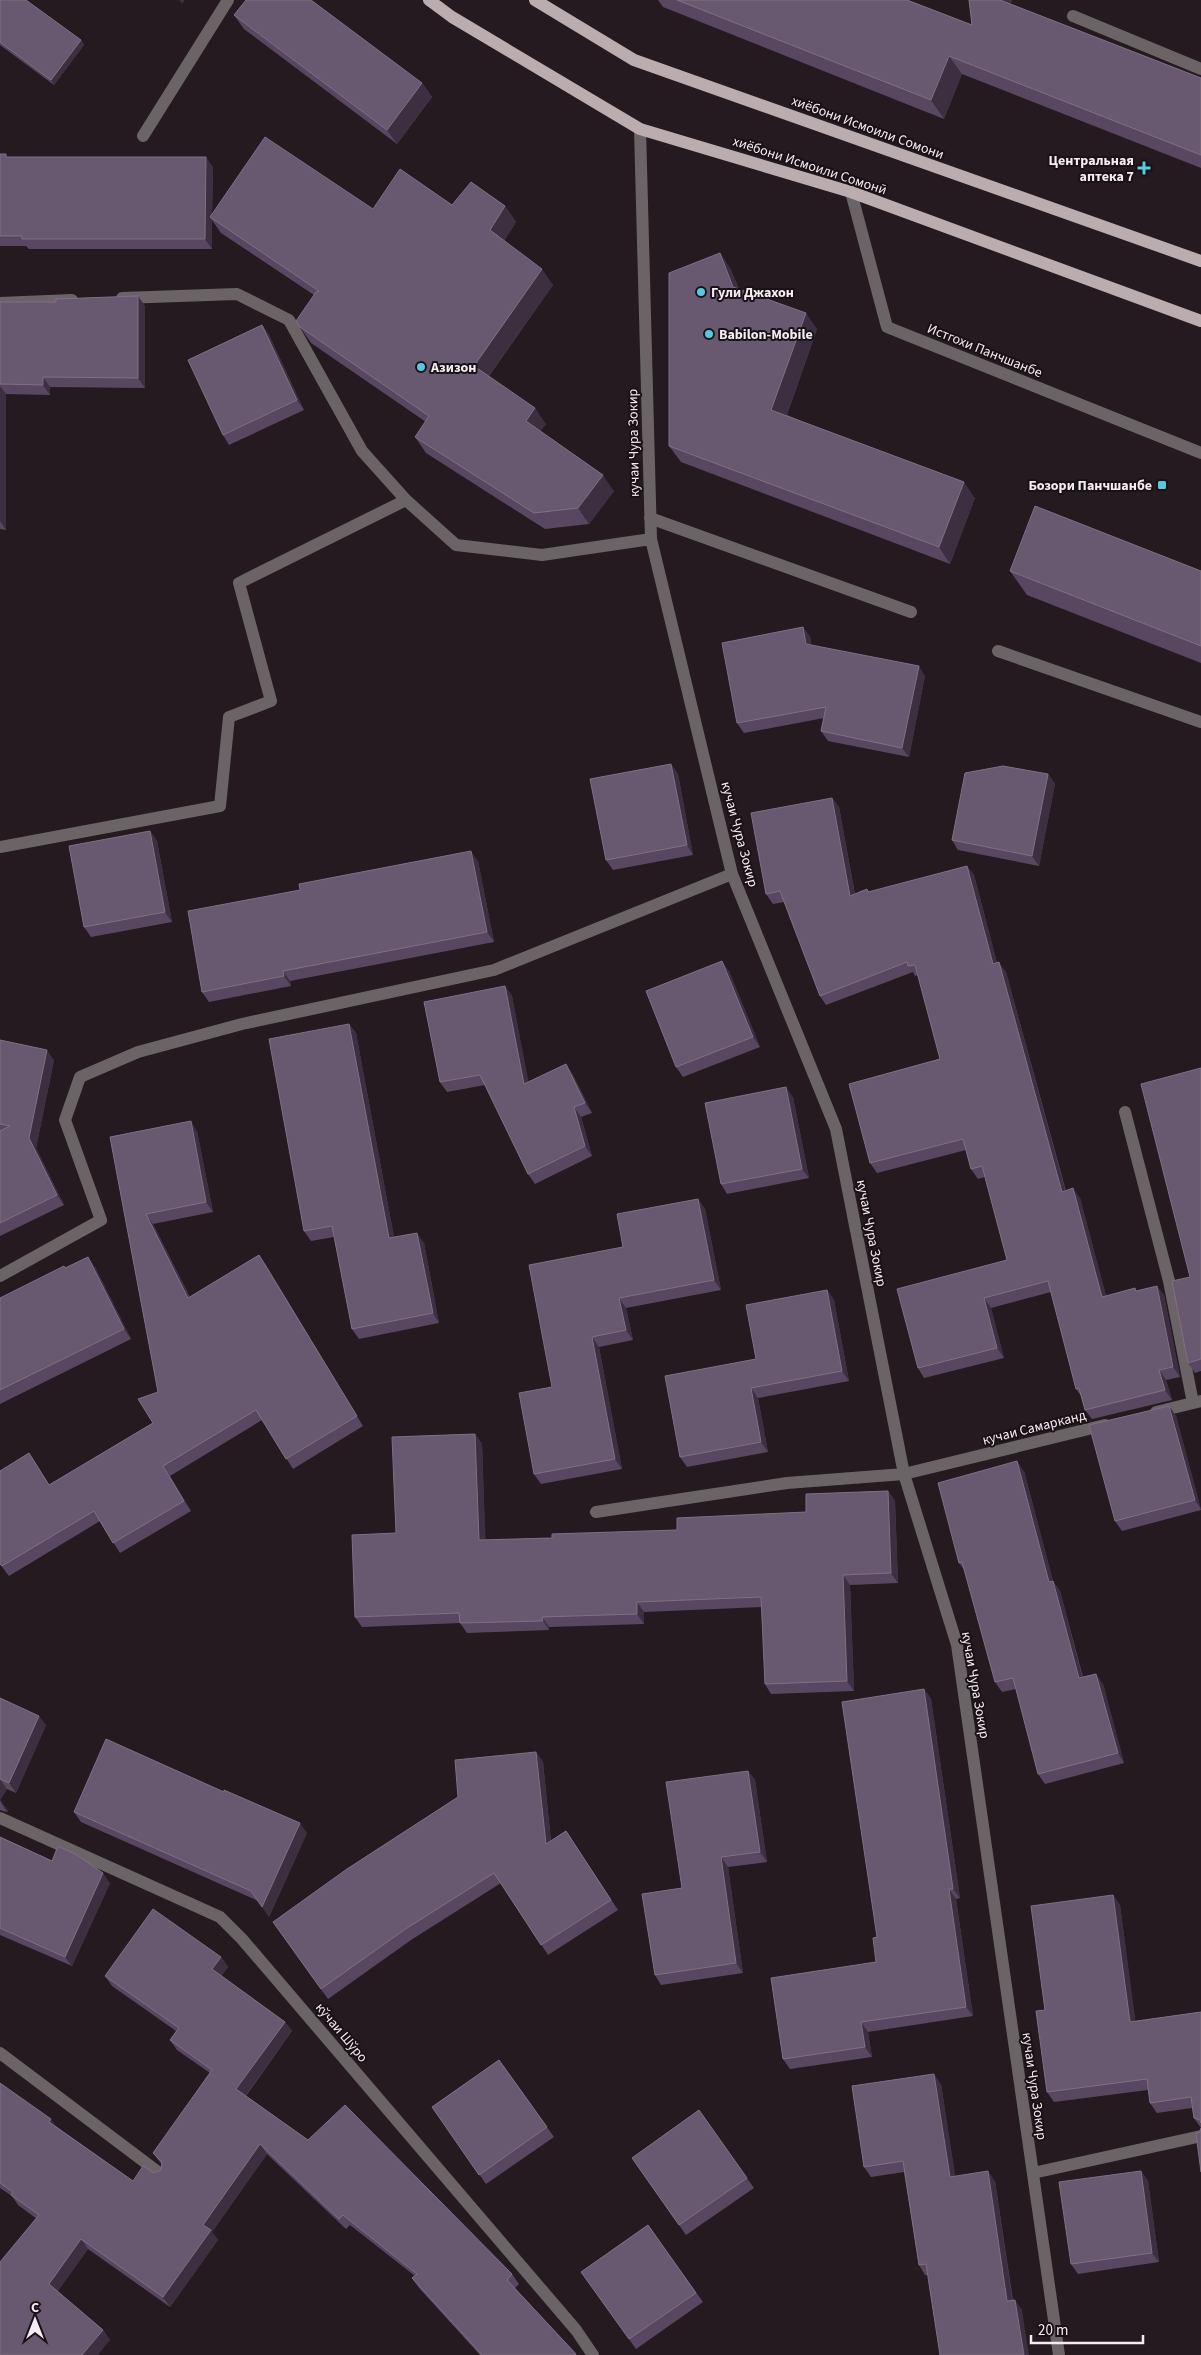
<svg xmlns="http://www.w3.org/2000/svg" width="1201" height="2355" font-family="'Source Sans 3',sans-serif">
	<rect width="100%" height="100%" fill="#241a20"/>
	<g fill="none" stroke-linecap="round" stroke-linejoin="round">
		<!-- minor -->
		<path stroke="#6b6466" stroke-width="12" d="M1073 16 1201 69
			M640 129 651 539 732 874 836 1129 904 1474 957 1645 1059 2355
			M143 136 228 0
			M851 192 887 327 1201 453
			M122 298 237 294 289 320 362 451 406 500 456 545 542 555 651 539
			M0 303 72 300
			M650 518 911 612
			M998 651 1201 722
			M0 847 220 806 229 717 271 701 239 583 406 500
			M1125 1112 1169 1281 1193 1403
			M0 1276 101 1220 65 1120 80 1077 138 1052 242 1024 494 970 732 874
			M1156 1412 1201 1401
			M596 1512 787 1483 904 1474 1105 1425
			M0 1818 220 1917 242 1939 576 2330 593 2355
			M0 2053 162 2175
			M1033 2173 1201 2136"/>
		<!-- major -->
		<path stroke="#baacaf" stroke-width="12" d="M429 0 452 17 640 129 851 192 1201 321
			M535 0 634 60 1201 261"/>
	</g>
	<!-- wall -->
	<path fill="#594761" d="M0 0 81 40 84 45 54 85 0 45Z
		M658 0H907L972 25 969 0H1012L1010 4 1201 78V168L962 74 944 119 663 7Z
		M234 15 422 83 432 97 397 144 244 29Z
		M0 154 8 157 213 167 212 214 373 209 452 205 505 206 516 222 504 241 553 285 489 376 546 424 540 431 614 491 589 524 545 529 426 453 415 437 426 422 311 343 300 327 314 295 221 233 212 220V249H29L26 246H0Z
		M720 253 731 270 739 289 817 329 787 415 975 498 950 564 681 462 669 446Z
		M0 302 145 306V388L50 387V395L6 394V530L0 529Z
		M262 325 269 335 304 410 229 445 223 435Z
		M1010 571H1201V663L1027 595Z
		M803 627 810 637 811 645 925 676 909 757 828 741 821 731 824 718 744 733 737 723Z
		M671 764 678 774 693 855 613 870 606 860Z
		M1048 774 1055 784 1039 866 958 850 952 840Z
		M832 798 839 807 855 894 867 889 869 892 967 866 974 875 997 963 1006 972 1066 1191 1080 1198 1106 1296 1137 1291 1164 1295 1180 1377 1166 1380 1172 1400 1092 1419 1085 1410 1081 1396 1076 1389 1051 1292 991 1308 1004 1358 924 1378 918 1368 1007 1260 985 1177 978 1179 971 1169 966 1150 877 1173 870 1163 940 1059 918 975 915 976 913 972 826 1005 820 996 784 902 773 904 766 894Z
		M150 831 157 841 172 922 91 937 84 927Z
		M478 861 494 942 290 981 291 986 209 1002 202 992Z
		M729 971 760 1047 683 1077 676 1067Z
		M505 986 512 996 528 1082 572 1073 592 1113 581 1117 592 1156 535 1184 528 1174 485 1085 447 1092 440 1082Z
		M349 1024 356 1033 394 1237 424 1243 439 1323 359 1339 352 1329 334 1237 311 1241 304 1231Z
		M0 1040 54 1060 36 1148 64 1205 0 1236Z
		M1201 1068V1371L1195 1373 1188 1363 1190 1277Z
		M793 1097 809 1178 727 1194 721 1184Z
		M197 1131 213 1212 153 1224 190 1297 259 1255 266 1265 363 1426 293 1469 262 1420 170 1476 191 1511 120 1553 100 1521 9 1576 0 1564 29 1453 49 1485 153 1423 158 1392 110 1137Z
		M698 1199 705 1209 721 1290 626 1308 633 1340 599 1347 622 1469 541 1484 534 1474 552 1387 623 1247Z
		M95 1267 131 1339 0 1404V1298L66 1268Z
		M827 1290 834 1300 849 1381 758 1398 768 1452 687 1467 680 1457 756 1359Z
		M1169 1406 1176 1416 1201 1510 1122 1531 1115 1521Z
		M475 1434 482 1444 485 1540 552 1538 677 1530 806 1512 888 1491 895 1501 898 1583 850 1585 854 1691 771 1694 765 1684 762 1607 644 1612V1624L549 1627V1630L467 1633 460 1623 362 1627 355 1617 396 1533Z
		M1024 1471 1053 1581 1060 1591 1083 1677 1103 1684 1124 1763 1045 1784 1038 1774 1016 1689 1002 1692 995 1682 965 1571 959 1563Z
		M924 1689 931 1699 960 1898 956 1899 973 2016 868 2032 872 2057 790 2069 783 2059 876 1962 877 1937Z
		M0 1698 46 1725 16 1793 7 1789 0 1800 8 1811 7 1812 0 1810Z
		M536 1752 543 1762 551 1841 566 1831 618 1910 548 1955 501 1883 411 1940 328 1999 273 1922Z
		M748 1771 755 1780 767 1862 728 1867 743 1973 661 1985 655 1975 682 1888Z
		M74 1812 307 1833 269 1917 258 1901 81 1822Z
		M0 1837 52 1861 110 1883 72 1966 0 1935Z
		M1113 1895 1120 1905 1135 2021 1201 2012V2128L1194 2118 1192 2108 1157 2113 1150 2103 1148 2090 1054 2102 1047 2092 1045 2010Z
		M221 1957 228 1967 221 1976 285 2022 292 2031 246 2096 308 2140 512 2274 519 2284 515 2288 577 2355H480L419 2288 412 2278 415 2276 350 2225 346 2229 267 2154 212 2232 218 2240 170 2307 88 2249 57 2292 103 2330 110 2340 0 2355 37 2219 18 2205 12 2196 0 2188V2083L57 2127 133 2181 161 2170 162 2165 153 2153 210 2073 177 2050 170 2040 176 2031 112 1986 105 1976Z
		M499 2060 554 2137 486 2184 432 2107Z
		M941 2084 955 2177 995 2181 1013 2300 1022 2310 928 2275H925L919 2265 904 2172 871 2177 864 2167Z
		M699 2110 754 2188 686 2235 632 2158Z
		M1141 2171 1148 2181 1159 2262 1078 2274 1071 2264Z
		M648 2225 703 2302 636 2349 581 2272Z"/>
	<!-- shaded-wall -->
	<path fill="#3d2e40" d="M179 0H185L182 4Z
		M992 0H1012L1002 14Z
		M81 40 84 45 54 85 51 80Z
		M949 56 962 74 944 119 931 100Z
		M422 83 432 97 397 144 387 130Z
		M206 157 213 167 212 219 210 217 212 220V249L205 239Z
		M505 206 516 222 501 246 490 230Z
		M720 253 731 270 745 303 733 287Z
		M542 269 553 285 485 381 474 366Z
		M138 296 145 306V388L138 378Z
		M806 313 817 329 783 426 771 410Z
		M262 325 269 335 304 410 297 400Z
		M43 377 50 387V395L43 385Z
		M0 386 6 394V530L0 521Z
		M535 408 546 424 537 436 526 421Z
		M603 475 614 491 589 524 578 508Z
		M964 482 975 498 950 564 939 547Z
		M803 627 810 637 813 654 806 644Z
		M919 666 925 676 909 757 902 748Z
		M671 764 678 774 693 855 687 845Z
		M1048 774 1055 784 1039 866 1032 856Z
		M832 798 839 807 857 906 850 896Z
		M150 831 157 841 172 922 165 912Z
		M471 851 478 861 494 942 487 932Z
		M967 866 974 875 1000 974 993 964Z
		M722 961 729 971 760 1047 753 1037Z
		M999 962 1006 972 1068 1201 1062 1192Z
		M283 971 290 981 291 986 284 976Z
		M505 986 512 996 531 1094 524 1084Z
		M349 1024 356 1033 396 1248 389 1238Z
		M47 1050 54 1060 36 1148 64 1205 57 1195 29 1138Z
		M566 1064 572 1073 592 1113 585 1103Z
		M786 1087 793 1097 809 1178 802 1169Z
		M574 1107 581 1117 592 1156 585 1146Z
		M191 1121 197 1131 213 1212 206 1202Z
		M1073 1188 1080 1198 1109 1307 1102 1297Z
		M698 1199 705 1209 721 1290 714 1280Z
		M146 1214 153 1224 195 1308 188 1298Z
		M417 1233 424 1243 439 1323 433 1313Z
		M259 1255 266 1265 363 1426 357 1416Z
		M88 1257 95 1267 131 1339 124 1329Z
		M1157 1286 1164 1295 1180 1377 1173 1367Z
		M827 1290 834 1300 849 1381 842 1371Z
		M619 1298 626 1308 633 1340 626 1330Z
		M984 1298 991 1308 1004 1358 997 1348Z
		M592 1337 599 1347 622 1469 615 1459Z
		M1159 1370 1166 1380 1172 1400 1165 1390Z
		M751 1388 758 1398 768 1452 761 1442Z
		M1169 1406 1176 1416 1201 1509 1195 1500Z
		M475 1434 482 1444 486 1550 479 1540Z
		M1017 1461 1024 1471 1053 1581 1060 1591 1085 1688 1079 1678 1049 1582Z
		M163 1466 170 1476 191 1511 184 1501Z
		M888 1491 895 1501 898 1583 891 1573Z
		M843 1575 850 1585 854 1691 847 1681Z
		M637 1602 644 1612V1624L637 1614Z
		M542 1617 549 1627V1630L543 1621Z
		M1096 1674 1103 1684 1124 1763 1118 1753Z
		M924 1689 931 1699 960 1898 953 1889Z
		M39 1716 46 1725 16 1793 9 1783Z
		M536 1752 543 1762 552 1854 546 1844Z
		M748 1771 755 1780 767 1862 760 1852Z
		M0 1779 7 1789 0 1800Z
		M1 1801 8 1811 7 1812 1 1803Z
		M300 1823 307 1833 269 1917 262 1907Z
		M721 1857 728 1867 743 1973 736 1963Z
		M103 1873 110 1883 72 1966 65 1957Z
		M949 1889 956 1899 973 2016 966 2007Z
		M1113 1895 1120 1905 1137 2032 1130 2022Z
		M221 1957 228 1967 219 1979 212 1969Z
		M285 2022 292 2031 243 2099 236 2089Z
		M861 2022 868 2032 872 2057 865 2047Z
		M934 2074 941 2084 957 2187 950 2177Z
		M51 2119 58 2129 49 2122Z
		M260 2144 267 2154 212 2232 218 2240 170 2307 163 2297 203 2225Z
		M988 2171 995 2181 1014 2311 1007 2301Z
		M1141 2171 1148 2181 1159 2262 1152 2253Z
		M81 2239 88 2249 56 2294 49 2284Z
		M1015 2300 1022 2310 1029 2355H1024Z
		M103 2330 110 2340 98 2355H82Z"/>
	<!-- building -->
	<path fill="#695970" stroke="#7f7084" d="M0 0H26L81 40 51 80 0 42Z
		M246 0H311L422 83 387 130 234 15Z
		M677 0H907L972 25 969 0H1000L1201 78V155L949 56 931 100Z
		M265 137 373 209 400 169 452 205 471 182 505 206 490 230 542 269 474 366 535 408 526 421 603 475 578 508 534 513 415 437 429 416 300 327 296 321 316 292 319 291 210 217Z
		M0 154H6V157H206L205 239H22V236H0Z
		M720 253 733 287 806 313 771 410 964 482 939 547 669 446V273Z
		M138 296V378L43 377V385L0 384V302H56V299Z
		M262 325 297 400 223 435 188 360Z
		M1035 506 1201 571V646L1010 571Z
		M803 627 806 644 919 666 902 748 821 731 826 707 737 723 722 643Z
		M671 764 687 845 606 860 590 779Z
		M1003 766 1048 774 1032 856 952 840 965 773Z
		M832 798 850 896 867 889 868 892 967 866 993 964 999 962 1062 1192 1073 1188 1102 1297 1135 1288 1136 1291 1157 1286 1173 1367 1159 1370 1165 1390 1085 1410 1079 1388 1076 1389 1048 1281 984 1298 997 1348 918 1368 897 1289 1007 1260 982 1166 971 1169 963 1139 870 1163 849 1084 940 1059 915 965 908 966 907 962 820 996 780 891 766 894 751 813Z
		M150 831 165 912 84 927 69 846Z
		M471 851 487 932 283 971 284 976 202 992 188 911 300 890 299 884Z
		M722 961 753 1037 676 1067 646 991Z
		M505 986 524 1084 566 1064 585 1103 574 1107 585 1146 528 1174 480 1075 440 1082 424 1002Z
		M349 1024 389 1238 417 1233 433 1313 352 1329 332 1226 304 1231 269 1039Z
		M0 1040 47 1050 29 1138 57 1195 0 1223V1131L10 1126 0 1124Z
		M1201 1068V1359L1188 1363 1172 1281 1190 1277 1141 1084Z
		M786 1087 802 1169 721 1184 705 1103Z
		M191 1121 206 1202 146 1214 188 1298 259 1255 357 1416 286 1459 256 1410 163 1466 184 1501 113 1543 94 1511 2 1566 0 1564V1471L29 1453 49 1485 153 1423 138 1399 158 1392 110 1137Z
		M698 1199 714 1280 619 1298 626 1330 592 1337 615 1459 534 1474 519 1393 552 1387 529 1265 623 1247 617 1214Z
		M88 1257 124 1329 0 1390V1298L64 1266 65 1268Z
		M827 1290 842 1371 751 1388 761 1442 680 1457 665 1376 756 1359 746 1305Z
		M1169 1406 1195 1500 1115 1521 1089 1425Z
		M475 1434 479 1540 552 1538V1534L677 1530V1518L806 1512V1494L888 1491 891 1573 843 1575 847 1681 765 1684 761 1597 637 1602V1614L542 1617 543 1621 460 1623 459 1613 355 1617 352 1535 396 1533 392 1437Z
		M1017 1461 1049 1582 1053 1581 1079 1678 1096 1674 1118 1753 1038 1774 1013 1678 995 1682 962 1562 959 1563 938 1483Z
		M924 1689 953 1889H949L966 2007 861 2022 865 2047 783 2059 771 1978 876 1962 873 1938 877 1937 842 1702Z
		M0 1698 39 1716 9 1783 0 1779Z
		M106 1739 224 1792V1790L300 1823 262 1907 251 1891 74 1812Z
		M536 1752 546 1844 566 1831 611 1900 541 1945 494 1873 404 1930 321 1989 273 1922 347 1869 458 1797 455 1760Z
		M748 1771 760 1852 721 1857 736 1963 655 1975 642 1894 682 1888 666 1782Z
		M0 1837 52 1861 58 1846 77 1855 103 1873 65 1957 0 1928Z
		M1113 1895 1130 2022 1201 2012V2123L1200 2120 1194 2118 1191 2097 1150 2103 1147 2079 1047 2092 1036 2011 1045 2010 1031 1906Z
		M153 1909 221 1957 212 1969 285 2022 236 2089 308 2140 345 2105 512 2274 507 2280 576 2354 575 2355H482L412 2278 417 2274 343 2215 339 2219 260 2144 203 2225 211 2230 163 2297 81 2239 49 2284 103 2330 82 2355H0V2262L39 2215 11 2195 13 2192 0 2183V2083L51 2119 49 2122 133 2181 143 2166 154 2173 161 2170 162 2162 153 2153 212 2070 170 2040 179 2028 105 1976Z
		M499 2060 547 2127 479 2175 432 2107Z
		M934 2074 950 2177 988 2171 1007 2301 1015 2300 1024 2355H940L926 2264 919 2265 903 2161 864 2167 852 2086Z
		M699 2110 747 2178 679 2225 632 2158Z
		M1201 2128V2172L1196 2134 1200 2132Z
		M1141 2171 1152 2253 1071 2264 1059 2182Z
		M648 2225 696 2293 629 2339 581 2272Z"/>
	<!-- markers -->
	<g fill="#56c9e1" stroke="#1a1117" stroke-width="2">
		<path d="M1141.5 160.5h5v5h5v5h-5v5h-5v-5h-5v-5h5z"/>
		<circle cx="701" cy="292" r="5"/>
		<circle cx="709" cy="334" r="5"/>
		<circle cx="421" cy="367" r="5"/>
		<rect x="1157" y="480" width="10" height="10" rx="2.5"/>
	</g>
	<g text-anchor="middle" stroke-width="4" stroke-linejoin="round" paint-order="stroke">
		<!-- street labels -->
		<g font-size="14" fill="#f3ecf1" stroke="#1a1117">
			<text transform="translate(868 127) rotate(20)" y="5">хиёбони Исмоили Сомони</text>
			<text transform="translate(810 165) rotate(18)" y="5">хиёбони Исмоили Сомонӣ</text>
			<text transform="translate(985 350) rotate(22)" y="5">Истгохи Панчшанбе</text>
			<text transform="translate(633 443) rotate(-91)" y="5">кучаи Чура Зокир</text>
			<text transform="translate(740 834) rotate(75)" y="5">кучаи Чура Зокир</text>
			<text transform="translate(872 1233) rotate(79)" y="5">кучаи Чура Зокир</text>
			<text transform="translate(1034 1427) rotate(-14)" y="5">кучаи Самарканд</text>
			<text transform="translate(976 1685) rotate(80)" y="5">кучаи Чура Зокир</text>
			<text transform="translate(342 2032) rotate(50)" y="5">кўчаи Шўро</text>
			<text transform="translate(1035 2086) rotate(82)" y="5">кучаи Чура Зокир</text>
		</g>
		<!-- poi labels -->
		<g font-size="14" font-weight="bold" fill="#f3ecf1" stroke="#1a1117" text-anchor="start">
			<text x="1134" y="165" text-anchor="end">Центральная<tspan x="1134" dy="16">аптека 7</tspan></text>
			<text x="711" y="297">Гули Джахон</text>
			<text x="719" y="339">Babilon-Mobile</text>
			<text x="431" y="372">Азизон</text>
			<text x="1152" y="490" text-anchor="end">Бозори Панчшанбе</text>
		</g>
	</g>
	<!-- north arrow -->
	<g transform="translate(35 2320)" stroke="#1a1117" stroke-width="4" paint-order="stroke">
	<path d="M0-4L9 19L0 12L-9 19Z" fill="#f3ecf1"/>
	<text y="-8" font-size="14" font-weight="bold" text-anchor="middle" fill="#f3ecf1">С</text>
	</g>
	<!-- scale -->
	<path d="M1031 2335v8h112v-8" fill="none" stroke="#f3ecf1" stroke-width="2.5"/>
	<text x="1038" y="2335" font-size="15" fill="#f3ecf1" stroke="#1a1117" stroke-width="4" paint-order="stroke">20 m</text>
</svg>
